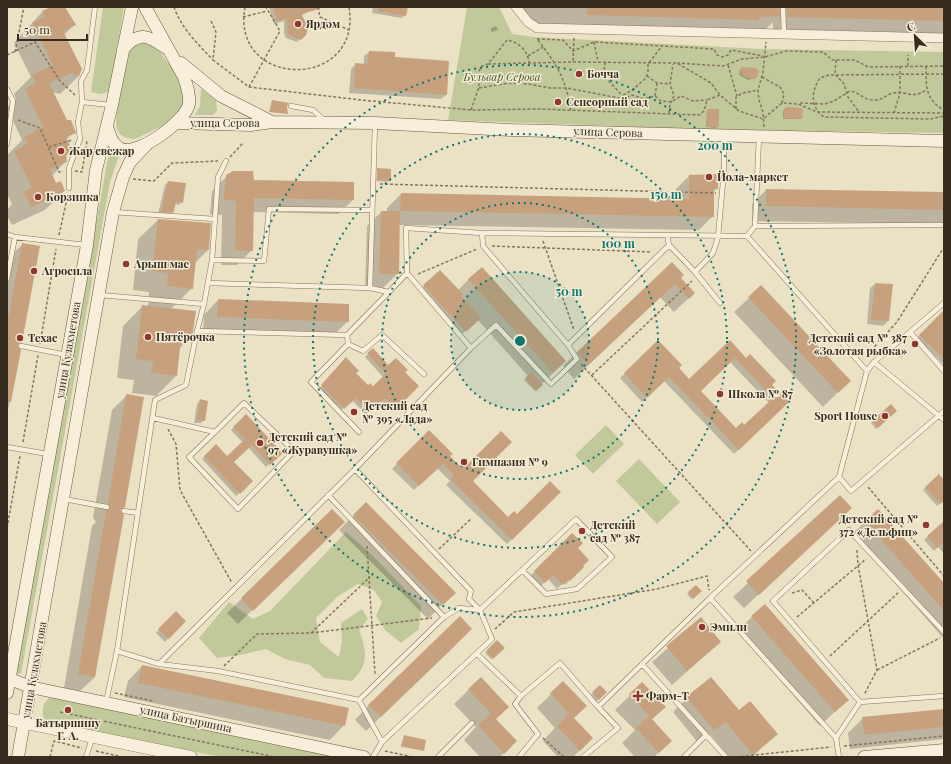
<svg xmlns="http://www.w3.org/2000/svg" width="951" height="764" font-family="'Playfair Display',serif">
	<rect width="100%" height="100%" fill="#ebe2c6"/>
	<!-- green -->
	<path fill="#c1c99a" d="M103 7H124L110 89 108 92 101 94 91 92Z
		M467 7H499L512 34 534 37 762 49 944 52V133L702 129 448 120Z
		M137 42 154 43 167 62 173 67 181 79 185 104 171 122 135 139C128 139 120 137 117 129 113 119 127 63 130 49Z
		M201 89 216 100 217 111 213 115H195L200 106Z
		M109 152 119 156 110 182 21 674 15 673Z
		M606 425 624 444 593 474 575 455Z
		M639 459 680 502 657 524 616 481Z
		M346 532 372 555 421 606 419 629 401 643 386 631 376 616 382 602 374 590 358 584 338 596 316 618 320 642 339 657 342 641 341 623 362 609 368 619 359 630C367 651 369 665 352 681L324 678 310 665 285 659 266 649 240 655 217 658 199 638 229 602 253 619 270 611Z
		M51 696 346 757H220L45 721C41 711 42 704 51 696Z"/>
	<!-- shadow -->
	<path fill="#0003" fill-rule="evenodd" d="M53 7H64L74 25 64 35 79 76 60 94 52 92 67 121 74 132 66 140 70 153 65 157 66 161 52 176 56 184 64 191 45 210 12 225 7 216V210L12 204 7 194V155L22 140 7 108 16 99 14 94 31 77 14 43 42 12Z
		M269 7H308L309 11 301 16V38L297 42 286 38 284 33V21L274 24Z
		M373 7H406L405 15 402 18 372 13Z
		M514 7H944V35L773 31V22L764 31 543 25 530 22Z
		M496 26 498 29 496 31 491 32V28Z
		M369 52 394 58 446 95 441 99 349 93 351 69 356 64 364 65V56Z
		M740 70 755 78 748 80 739 75Z
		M272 101 287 113 269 112Z
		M787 108 802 119H783V111Z
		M707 110 718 126 716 128 706 127Z
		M378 169 390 180 388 182 376 181Z
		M227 176 253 181 353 200 338 214 253 212 252 250 237 265H221L222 215 210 214 212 191Z
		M689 176 717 188 713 192V216L699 230 399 225 398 273 383 288H365L367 226 381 212H387V208L401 194 676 199V189Z
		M168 182 182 202 179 205 175 204 173 212 170 215 158 214 165 185Z
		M766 190 944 193V224L752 221V204Z
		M158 220 210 224 208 250 195 263 192 288 171 309 191 337 179 349 176 376 156 396 132 393 134 380 117 378 123 326 143 306 148 307 149 292 133 290 138 239Z
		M23 244 21 342 17 346 19 350 7 416V265L8 258Z
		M440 271 458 290 469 279 565 361 535 391 524 380 528 376 478 320 462 334 421 289Z
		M680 278 694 293 674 312 660 297 574 379 563 366 577 352Z
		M875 284 892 285 888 321 883 326 867 324 870 288Z
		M749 298 849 381 823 407 734 312Z
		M218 300 348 321 333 336 203 331 204 315Z
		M944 312V365L917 338Z
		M658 342 689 380 730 342 787 402 734 454 664 381 642 402 620 378ZM730 362 769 403 744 426 736 429 700 391Z
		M903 348 907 352 901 358 897 353Z
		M373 349 388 366 404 372 418 386 392 412 381 401 366 415 352 400 340 411 319 389 346 359 355 373 368 387H373L383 377 365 357Z
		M127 395 124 506 120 511 95 677 80 691 64 688 92 526 96 522 93 518 112 410Z
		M200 400 204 420 201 423H194L197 404Z
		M891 406 896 411 876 429 871 423Z
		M246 416 281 453 266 467 248 447 233 462 251 481 236 496 202 459 216 445 227 457 243 443 231 430Z
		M429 431 471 481 508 518 517 516 559 492 507 544 446 485 450 481 437 468 414 490 392 469Z
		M944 482V500L937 506 923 490 926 487Z
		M840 497 851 508 744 608 733 597Z
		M366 503 454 593 428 619 339 530Z
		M332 510 329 536 238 624 227 613Z
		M878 510 944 585V639L852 534Z
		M942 524 944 526V554L938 547 934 551 924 540Z
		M572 534 583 567 565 585 563 583 557 589 548 579 540 587 530 576Z
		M696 586 700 591 691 599 687 594Z
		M176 612 185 621 165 642 156 633Z
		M752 617 847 700 820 726 737 631Z
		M701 619 720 642 672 685 652 662Z
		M497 641 504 648 491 659 485 653Z
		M457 644 366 731 355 720 369 705Z
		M142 666 344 725 330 740 124 697 128 681Z
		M481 678 495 719 516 741 500 757H480L464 740 476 727 454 704Z
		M642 684 664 707 651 720 671 741 654 757H635L622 743 635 730 615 710Z
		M600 686 606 692 596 702 590 696Z
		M551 694 592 738 573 757H558L543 741 555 728 537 708Z
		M687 698 738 711 776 734 752 757H729L711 735 699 744 673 712Z
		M944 710V739L850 749 848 733 863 718Z
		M404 736 423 750 401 747Z"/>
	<!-- building -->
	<path fill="#c7a17e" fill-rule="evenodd" d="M51 7H65L76 25 63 31 82 69 79 76 72 73 49 83 67 120H71L76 133 66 137 72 150 71 153 66 155 67 162 50 169 56 183 61 181 65 191 31 207 23 192 32 188 14 151 27 144 24 137 43 127 25 89 36 83 32 75 53 65 32 23 45 17 42 11Z
		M273 7H319L320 9 301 14 307 24 308 29 306 35 301 40 289 35 287 29V18L277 21Z
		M379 7H408L406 16 378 11Z
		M587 7H779L780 16 759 17V20L587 15Z
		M787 7H944V21L787 17Z
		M369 51 395 52V57L449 61 447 95 354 88 355 63 368 64Z
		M741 67 756 68 759 72 757 77 755 79 745 77 739 71Z
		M272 100 289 103 287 106 288 114 270 112Z
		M786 107 801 108 803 110 802 119 784 118V109Z
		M707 109H719V127H707Z
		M377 168 391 169V181L377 180Z
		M233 171H253L254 180 354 182V200L254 198 253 251 235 250 236 201 224 200 226 175Z
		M718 174V189H714V217L400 211 401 193 689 199V175Z
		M168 181 186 183 183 203 176 201 174 212H161Z
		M766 189 944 192V210L766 206Z
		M381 211H400L399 274H379Z
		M158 219 211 223 209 250 197 249 193 289 167 286 168 273 152 271Z
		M22 243 40 246 22 342 17 345 21 350 11 402H7V325Z
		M672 262 684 275 681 278 695 293 689 299 675 284 588 365 577 352Z
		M482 267 566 361 553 373 468 279Z
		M440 270 463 294 461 296 481 318 466 332 423 285Z
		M875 283 893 284 889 321 871 320Z
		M761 285 851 381 838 393 748 297Z
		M218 299 349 304V322L217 317Z
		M142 305 196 311 192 338 181 337 177 376 151 373 153 361 136 359Z
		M944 310V359L919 335Z
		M658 340 682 365 679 368 689 379 730 340 746 358 750 354 776 381 772 385 789 402 739 450 669 377 647 398 624 373ZM735 358 773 398 744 425 742 422 736 428 701 391Z
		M373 348 388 365 396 358 408 370 405 372 419 386 396 410 385 398 370 413 356 398 344 409 321 385 346 357 359 371 356 373 368 385 370 383 373 386 386 374 367 353Z
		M531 372 543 385 536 391 525 378Z
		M126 394 144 397 125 507 120 510 124 515 95 677 78 674 106 511 111 507 108 503Z
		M200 399 208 401 205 421 197 420Z
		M891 404 897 411 878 428 872 421Z
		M246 414 283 453 270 465 252 445 234 462 253 481 240 494 204 456 216 444 227 456 245 439 233 427Z
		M429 430 453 454 450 456 461 467 466 462 468 464 501 431 512 442 473 481 508 517 514 511 517 514 550 481 561 492 512 540 450 479 454 475 443 464 419 486 396 463Z
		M939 474 944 480V501L940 504 925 487Z
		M840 495 852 508 759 595 746 581Z
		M366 502 456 593 443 605 353 515Z
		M332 509 345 522 253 611 241 598Z
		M878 509 944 583V611L865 521Z
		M944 521V542L937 548 927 536Z
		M572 533 583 543 578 548 589 560 583 566 584 567 570 581 569 579 562 585 553 575 545 583 534 571Z
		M696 585 702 591 693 599 688 592Z
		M765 604 849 700 835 712 751 616Z
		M176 611 186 621 169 639 158 629Z
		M460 616 472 629 381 717 368 705Z
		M701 617 721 642 687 671 666 646Z
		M497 640 505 648 493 659 486 651Z
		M142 665 349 708 345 726 138 683Z
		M481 677 509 707 496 719 517 741 504 754 478 725 491 713 468 689Z
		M711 677 739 710 750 701 778 734 753 755 726 722 714 730 686 697Z
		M563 681 587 706 574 718 593 738 580 751 557 726 569 714 550 693Z
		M642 682 666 707 652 719 672 741 659 753 636 728 649 716 629 694Z
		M600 685 607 692 599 700 592 692Z
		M944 709V727L864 735 862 717Z
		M404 735 426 740 424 751 401 746Z"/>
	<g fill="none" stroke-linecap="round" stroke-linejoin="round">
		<!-- lane casing -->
		<g stroke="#85755d" stroke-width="5.5">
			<path id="lane" d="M783 7 784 34
				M7 89 13 101 7 144
				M82 102 110 105
				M291 106 313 110 324 120
				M375 124 370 288 389 292 407 273
				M69 188V168L80 139 78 122 82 102 81 81 87 70 95 7
				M113 212 215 219
				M755 226 944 225
				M7 234 15 237 86 245
				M747 236 867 371 839 477 710 598 836 738
				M669 245 695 272 720 303
				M212 260 264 261 269 209 372 210
				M695 272 713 253 718 237 724 171V136
				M7 279 15 237
				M208 283 370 288
				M100 295 204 304 197 331 347 335 389 292
				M204 304 212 260 218 177 226 161
				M910 332 944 303
				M347 335 348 344 363 351 382 335 424 374
				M348 344 311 382 359 432
				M568 345 669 245 667 235
				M21 346 67 355
				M471 348 496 325 551 384 577 359 568 345 483 246 482 233
				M874 362 910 332 944 371
				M867 371 874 362 944 420
				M153 418 215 432 189 457 238 509 294 451 244 403 215 432
				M7 447 48 454
				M355 469 471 591 469 599 480 610 492 639 382 742
				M839 477 851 491 944 411
				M328 495 444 617 359 700
				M64 499 107 507
				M124 511 138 513
				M444 617 459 608 480 610 576 519 612 557 577 589 546 594 522 570
				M944 632 849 530 773 601 860 702 944 696
				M117 651 155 400 186 385 197 331
				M477 654 521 696 515 704 538 734 519 757
				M159 664 355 469 471 348 407 273 406 228 482 233 747 236 755 226 759 137
				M642 664 726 757
				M521 696 560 663 598 707
				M106 702 117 651 159 664 218 671 359 700 382 742 373 757
				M86 757 92 738
				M438 757 472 723
				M583 757 618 728 598 707 710 598
				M684 757 706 735
				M839 757 836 738 860 702"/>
		</g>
		<!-- street casing -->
		<g stroke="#85755d" stroke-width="10">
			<path id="street" d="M516 7 528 22 537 28 944 38"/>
		</g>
		<!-- secondary casing -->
		<g stroke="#675640" stroke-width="13">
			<path id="secondary" d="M123 49C139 31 148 35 166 48
				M181 63 221 96 272 122
				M178 123 251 125 272 122 375 123 511 130 944 141
				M107 127C110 135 112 145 121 149 138 156 186 121 189 104 190 95 187 86 184 77L145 7
				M10 679 30 687 364 757
				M7 693 87 245 96 170 112 105 132 7
				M7 719 191 757
				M18 757 113 212 123 177 130 162 148 143
				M864 757 944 750"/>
		</g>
		<!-- path -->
		<path stroke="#85755d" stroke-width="1.5" stroke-dasharray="3 2" stroke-linecap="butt" d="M174 7C181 28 198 44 213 60
			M245 7C230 90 363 91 349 7
			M318 7 320 17 349 30
			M243 17 267 11
			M211 21 216 32 213 60 249 87 361 100 471 110 539 109 699 115 704 111 707 100 720 95 739 111 763 119 782 103 798 104 817 112 944 113
			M537 39 563 40 573 51 594 42 714 49 717 55 722 57 728 55 731 50 763 56
			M538 40C557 65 566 79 571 111
			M594 42 598 62
			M15 52 24 7
			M7 55 35 42 60 81 75 95
			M528 56 543 47
			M836 60 835 74 844 84 848 97 859 112
			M573 61 574 37
			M606 62C598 79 618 86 624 99
			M677 63 723 66 742 59 765 57 786 51 823 52 832 60H855L868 67 944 66
			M488 64 573 62 677 63 711 83 720 95
			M728 65 737 96
			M908 66V55
			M926 66C926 85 925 100 944 110
			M944 74 829 75 820 78C811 91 810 107 824 117L930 119 944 116
			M647 76 657 83 670 84
			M762 77 780 87 784 94 782 103
			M249 87 280 31 266 7
			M479 88 509 83 528 84 550 88H567L624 99 632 95 644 99 655 96 661 101 671 102 681 96 693 101 707 100
			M623 95 631 91 645 79 648 73V64L662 46
			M655 96 657 83
			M800 103 825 104 834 101 850 91C859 92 864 100 873 100 882 101 885 95 893 93 906 90 912 100 926 90
			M736 109V97L743 93 758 90
			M471 110 479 87V71L482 66 488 64 507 40C518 42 528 50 529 63
			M669 113 670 104 674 96 670 84 673 64
			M894 113 900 93V66
			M18 120 40 128 59 172H63
			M764 127 763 112 759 100 758 90 763 72 766 42
			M49 147 72 140
			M230 157 243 143
			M75 171 82 172 87 141
			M133 179 154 181 172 163 218 161
			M380 184 716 193
			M59 235 68 194
			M543 241 574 330
			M492 246 652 252
			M418 274 477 249
			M40 344 56 249
			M871 356 874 347 897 322 944 247
			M581 364 751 551
			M592 375 692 281
			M168 429 176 444 180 490 232 583
			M23 442 38 355
			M868 487 944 576
			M7 528 20 456
			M367 546 375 674
			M439 549 472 518
			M857 550 858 565 877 670 864 695
			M792 593 802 590 814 603
			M797 617 866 559
			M495 629 514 612 657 589 707 576 709 590
			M311 633 370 577
			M830 656 899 592
			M224 666 257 634 311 633 432 618
			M877 670 940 638
			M115 693 153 701
			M60 712 275 757
			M543 738 564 757
			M844 746 944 736
			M96 751 123 757
			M385 751 413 757
			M50 757 54 741 82 748
			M736 757 831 747"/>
		<!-- lane -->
		<use href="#lane" stroke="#f7efd9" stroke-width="4.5"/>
		<!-- street -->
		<use href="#street" stroke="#f7efd9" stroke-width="9"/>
		<!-- secondary -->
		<use href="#secondary" stroke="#f7efd9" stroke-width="12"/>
	</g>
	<!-- distance rings -->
	<circle cx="520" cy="341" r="69" fill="#0f766e" fill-opacity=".12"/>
	<g fill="none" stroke="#0f766e" stroke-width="2" stroke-dasharray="2 4">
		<circle cx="520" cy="341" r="69"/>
		<circle cx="520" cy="341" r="138"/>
		<circle cx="520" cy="341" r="207"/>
		<circle cx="520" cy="341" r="276"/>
	</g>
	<!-- markers -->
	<g fill="#903631" stroke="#f3ecd5" stroke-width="1.5">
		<circle cx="298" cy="24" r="4"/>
		<circle cx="579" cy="74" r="4"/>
		<circle cx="558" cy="102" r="4"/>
		<circle cx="61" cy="151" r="4"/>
		<circle cx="709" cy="177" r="4"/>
		<circle cx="38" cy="197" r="4"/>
		<circle cx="126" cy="264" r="4"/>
		<circle cx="34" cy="271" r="4"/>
		<circle cx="148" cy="337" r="4"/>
		<circle cx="20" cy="338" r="4"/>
		<circle cx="915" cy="344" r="4"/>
		<circle cx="720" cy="394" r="4"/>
		<circle cx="354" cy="412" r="4"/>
		<circle cx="885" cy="416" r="4"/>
		<circle cx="260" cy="443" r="4"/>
		<circle cx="464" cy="462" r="4"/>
		<circle cx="926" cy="525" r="4"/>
		<circle cx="582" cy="531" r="4"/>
		<circle cx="702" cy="627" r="4"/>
		<path d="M636 690h4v4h4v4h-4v4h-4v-4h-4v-4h4z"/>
		<circle cx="68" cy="710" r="4"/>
	</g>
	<g text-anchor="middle" stroke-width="3" stroke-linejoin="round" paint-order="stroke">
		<!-- poi labels -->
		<g font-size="11" font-weight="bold" fill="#372c20" stroke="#f3ecd5" text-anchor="start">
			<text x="306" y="28">Ярдәм</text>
			<text x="587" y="78">Бочча</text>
			<text x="566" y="106">Сенсорный сад</text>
			<text x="69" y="155">Жар свежар</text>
			<text x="717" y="181">Йола-маркет</text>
			<text x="46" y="201">Корзинка</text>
			<text x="134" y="268">Арыш мае</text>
			<text x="42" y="275">Агросила</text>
			<text x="156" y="341">Пятёрочка</text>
			<text x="28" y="342">Техас</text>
			<text x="907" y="342" text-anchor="end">Детский сад № 387<tspan x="907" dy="13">«Золотая рыбка»</tspan></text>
			<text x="728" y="398">Школа № 87</text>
			<text x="362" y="410">Детский сад<tspan x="362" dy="13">№ 395 «Лада»</tspan></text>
			<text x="877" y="420" text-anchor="end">Sport House</text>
			<text x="268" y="441">Детский сад №<tspan x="268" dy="13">97 «Журавушка»</tspan></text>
			<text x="472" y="466">Гимназия № 9</text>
			<text x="918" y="523" text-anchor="end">Детский сад №<tspan x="918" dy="13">372 «Дельфин»</tspan></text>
			<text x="590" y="529">Детский<tspan x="590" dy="13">сад № 387</tspan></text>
			<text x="710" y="631">Эмили</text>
			<text x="646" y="700">Фарм-Т</text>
			<text x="68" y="727" text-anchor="middle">Батыршину<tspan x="68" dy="13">Г. А.</tspan></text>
		</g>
		<!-- park labels -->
		<g font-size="11" font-style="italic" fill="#455228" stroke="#f3ecd5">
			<text x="502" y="81">Бульвар Серова</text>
		</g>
		<!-- street labels -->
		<g font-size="11" fill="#372c20" stroke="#f3ecd5">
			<text x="225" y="127">улица Серова</text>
			<text transform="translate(608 132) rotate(2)" y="4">улица Серова</text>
			<text transform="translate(68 350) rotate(-80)" y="4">улица Кулахметова</text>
			<text transform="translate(34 670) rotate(-80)" y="4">улица Кулахметова</text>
			<text transform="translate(186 719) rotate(12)" y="4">улица Батыршина</text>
		</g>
	</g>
	<circle cx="520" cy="341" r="6" fill="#0f766e" stroke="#f3ecd5" stroke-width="2"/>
	<g font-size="12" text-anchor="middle" font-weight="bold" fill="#0f766e" stroke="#f3ecd5" stroke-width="3" stroke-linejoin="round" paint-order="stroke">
		<text x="715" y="150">200 m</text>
		<text x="666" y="199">150 m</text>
		<text x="618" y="248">100 m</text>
		<text x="569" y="296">50 m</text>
	</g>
	<!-- border -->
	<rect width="951" height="764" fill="none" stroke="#372c20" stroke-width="16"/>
	<!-- north arrow -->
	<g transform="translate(915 36) rotate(335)" stroke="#f3ecd5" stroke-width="3" paint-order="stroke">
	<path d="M0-3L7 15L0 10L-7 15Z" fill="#372c20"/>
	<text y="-6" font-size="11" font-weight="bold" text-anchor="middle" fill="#372c20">С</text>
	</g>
	<!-- scale -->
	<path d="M18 34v6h69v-6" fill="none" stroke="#372c20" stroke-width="2"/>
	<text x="24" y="34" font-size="12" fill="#372c20" stroke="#f3ecd5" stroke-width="3" paint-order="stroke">50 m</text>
</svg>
